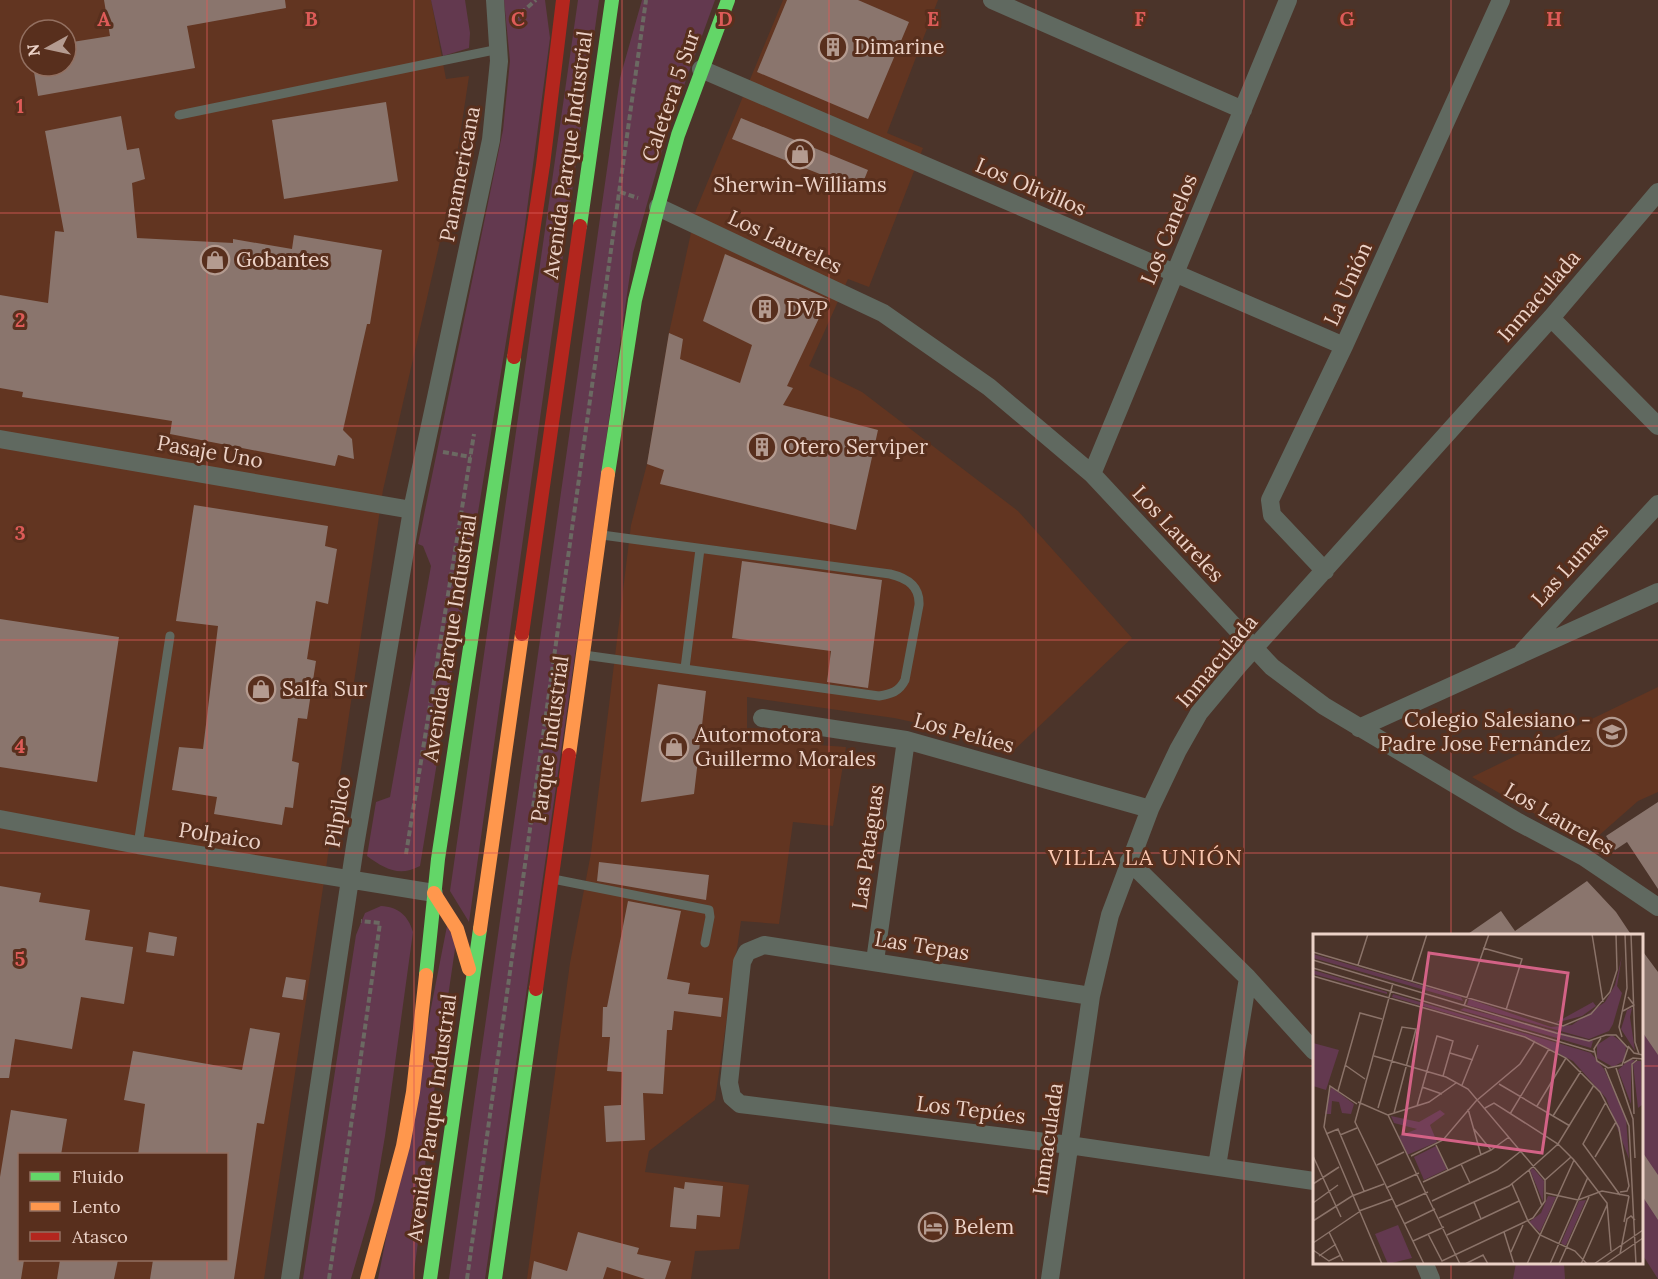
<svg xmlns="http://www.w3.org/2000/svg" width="1658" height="1279" font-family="Lora,serif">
	<rect width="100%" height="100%" fill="#4b342a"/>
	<!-- built -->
	<path fill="#623521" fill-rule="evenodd" d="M0 0H431L446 79 469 76 452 189 383 490 264 1279H0ZM30 30H66V66H30ZM20 1154H226V1260H20Z
		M783 0H938L887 133 923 148 869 287 848 279 809 366 862 392 1018 511 1132 638 1012 752 950 730 894 718 747 697V740L846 747 833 826 793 822 779 924 741 921 715 1100 649 1151 645 1172 749 1185 739 1249 695 1251 691 1279H527L570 963 591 853 631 525 647 464 669 333 696 210Z
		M1658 687V792L1638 801 1588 845 1472 777Z"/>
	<!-- green -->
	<path fill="#63394f" d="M431 0H465L470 33 469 48 443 56Z
		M504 0H545L550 38 524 232 420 866C399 877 385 869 367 856L376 802 390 797 431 566 423 546 418 544 503 130 510 61Z
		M578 0H599L469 922 450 891Z
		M642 0H715L669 127 633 253 485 1279H449L620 78Z
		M381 906C398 907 408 915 413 932L385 1136 374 1201 351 1279H303L356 935 365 913Z
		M447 926 456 942 426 1147 424 1197 413 1279H378Z
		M1658 974V1279L1642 1254V983Z
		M1516 1263H1564L1565 1279H1513Z"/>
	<!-- building -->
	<path fill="#8a756d" d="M104 0H285L286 8 187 26 195 68 38 96 33 66H66V43L110 36Z
		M787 0H858L909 22 868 119 757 72Z
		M386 102 398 181 284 199 272 120Z
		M121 116 127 150 139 148 145 179 132 183 137 238 233 243V239L292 249 294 235 382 250 370 324H367L343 430 352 439 354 459 338 455 335 466 170 434 172 421 22 397 23 392 0 388V295L48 303 55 231 64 232 45 131Z
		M741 118 868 170 860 190 732 139Z
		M725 254 828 299 787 386 793 388 783 405 878 430 856 530 660 484 664 470 647 464 669 333 683 339 680 359 740 383 752 345 703 321Z
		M194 505 328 526 325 546 337 549 328 604 316 601 307 659 316 661 307 719 298 718 292 761 299 763 293 808 285 807 282 825 214 814 217 797 172 790 179 747 203 749 218 626 176 621Z
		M742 561 882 580 868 688 827 682 831 651 732 638Z
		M0 619 119 637 97 782 0 767Z
		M658 684 706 691 694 794 641 802Z
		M1658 802V889L1627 842 1615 850 1606 836Z
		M599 862 709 875 706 900 597 881Z
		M1587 881 1616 912 1632 936H1465L1501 911 1515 931Z
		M0 886 41 893 39 902 90 910 85 940 133 947 124 1004 81 997 72 1049 15 1039 9 1078H0Z
		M628 901 681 911 667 979 690 983 688 994 723 998 721 1017 674 1011 672 1030H667L663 1094 643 1093 645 1140 606 1142 604 1106 621 1105 622 1072 607 1071 610 1037H602L603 1007H607Z
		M149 932 177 937 174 956 146 952Z
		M1641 949 1658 972V1055L1641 1030Z
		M286 977 306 980 303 1000 282 997Z
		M250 1028 280 1033 264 1124 257 1123 234 1279H150L153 1260H226V1155H138L145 1104 124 1100 133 1051 242 1070Z
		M11 1110 67 1119 61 1155H20V1260H24L21 1279H0V1177Z
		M1641 1150 1658 1175V1220L1641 1194Z
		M685 1182 723 1186 720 1217 697 1215 696 1229 670 1227 674 1187 684 1189Z
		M578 1232 639 1248 637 1254 671 1261 665 1279H645L607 1267 603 1279H531L534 1261 567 1271Z
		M60 1260H118L114 1279H57Z"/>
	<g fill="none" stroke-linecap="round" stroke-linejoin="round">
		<!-- path -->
		<path stroke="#6b6962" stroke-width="4" stroke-dasharray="6 3" stroke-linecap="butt" d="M514 19 536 0
			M620 192 638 198
			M443 452 471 457
			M406 854 474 434
			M329 1279 380 923 361 921
			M467 1279 646 0"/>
		<!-- lane -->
		<path stroke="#606960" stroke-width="9" d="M179 115 499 49
			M584 655 879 696C891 694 899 692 905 680L919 605C920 586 907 578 890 574L602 535
			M685 668 700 549
			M138 845 170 636
			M553 879 709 910 710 917 705 943"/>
		<!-- street -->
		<path stroke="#606960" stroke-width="18" d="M992 0 1243 110
			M701 69 1344 346
			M658 207 883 313 989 387 1092 474 1272 667 1324 706 1518 822 1584 857 1658 907
			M1551 318 1658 426
			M0 439 412 510
			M1092 474 1288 0
			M1325 571 1272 515 1270 500 1344 346 1501 0
			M1523 651 1658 504
			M762 718 906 740 1150 809
			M1359 728 1658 592
			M0 819 138 845 434 893
			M1129 861 1248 978 1314 1051
			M875 961 906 740
			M1091 996 764 945 747 952 742 962 729 1083 732 1097 740 1104 1069 1145 1314 1181
			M1217 1166 1248 978
			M1424 1262 1431 1279
			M290 1279 355 846 412 510 491 140 499 61 495 0
			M1050 1279 1091 996 1110 915 1150 809 1178 750 1199 713 1239 665 1551 318 1658 192"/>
		<!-- fast -->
		<path stroke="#63d668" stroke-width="14" d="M580 226 612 0
			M608 474 635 300 658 207 678 135 728 0
			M426 975 438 859 514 357
			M430 1279 480 929
			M495 1279 536 989"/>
		<!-- slow -->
		<path stroke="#ff974d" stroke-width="14" d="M569 755 608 474
			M434 893 457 929 469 969
			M480 929 522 634
			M367 1279 403 1146 413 1092 426 975"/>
		<!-- jam -->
		<path stroke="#b3261e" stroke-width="14" d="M514 357 543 165 563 0
			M522 634 580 226
			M536 989 569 755"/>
	</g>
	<!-- grid -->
	<path fill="none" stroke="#dd5b58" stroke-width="1.5" stroke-opacity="0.55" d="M207 0V1154M414 0V1279M622 0V1279M829 0V1279M1036 0V1279M1244 0V1279M1451 0V936M0 213H1658M0 426H1658M0 640H1658M0 853H1658M0 1066H1314M1642 1066H1658M207 1260V1279M1451 1262V1279"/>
	<!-- icons -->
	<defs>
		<g id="building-ring" transform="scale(1.5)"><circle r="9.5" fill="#582f1d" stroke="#b49b90" stroke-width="1.5"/><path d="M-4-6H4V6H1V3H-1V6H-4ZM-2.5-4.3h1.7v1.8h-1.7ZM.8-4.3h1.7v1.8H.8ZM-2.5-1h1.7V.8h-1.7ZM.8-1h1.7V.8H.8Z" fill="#b49b90"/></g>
		<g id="shop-ring" transform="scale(1.5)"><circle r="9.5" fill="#582f1d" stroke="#b49b90" stroke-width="1.5"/><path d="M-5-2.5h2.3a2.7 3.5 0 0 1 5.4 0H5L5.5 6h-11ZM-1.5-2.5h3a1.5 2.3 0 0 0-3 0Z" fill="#b49b90"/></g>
		<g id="school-ring" transform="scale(1.5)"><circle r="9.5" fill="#582f1d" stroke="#b49b90" stroke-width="1.5"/><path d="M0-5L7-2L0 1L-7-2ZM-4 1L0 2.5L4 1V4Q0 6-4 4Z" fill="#b49b90"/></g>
		<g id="hotel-ring" transform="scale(1.5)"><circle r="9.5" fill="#582f1d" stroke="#b49b90" stroke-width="1.5"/><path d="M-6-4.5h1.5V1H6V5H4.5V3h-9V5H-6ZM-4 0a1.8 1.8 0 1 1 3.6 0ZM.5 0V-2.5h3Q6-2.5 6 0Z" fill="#b49b90"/></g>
	</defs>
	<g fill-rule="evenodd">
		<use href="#building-ring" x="833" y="47"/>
		<use href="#shop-ring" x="800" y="154"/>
		<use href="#shop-ring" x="215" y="260"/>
		<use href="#building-ring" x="765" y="309"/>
		<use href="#building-ring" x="762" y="447"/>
		<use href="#shop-ring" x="261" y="689"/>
		<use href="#school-ring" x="1612" y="732"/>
		<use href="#shop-ring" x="674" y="747"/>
		<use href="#hotel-ring" x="933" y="1227"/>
	</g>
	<g text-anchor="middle" stroke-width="6" stroke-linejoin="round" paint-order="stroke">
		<!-- poi labels -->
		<g font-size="21" fill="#ecd2c7" stroke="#582f1d" text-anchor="start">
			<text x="854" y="54">Dimarine</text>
			<text x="800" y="192" text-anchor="middle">Sherwin-Williams</text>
			<text x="236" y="267">Gobantes</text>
			<text x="786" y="316">DVP</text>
			<text x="783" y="454">Otero Serviper</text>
			<text x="282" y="696">Salfa Sur</text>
			<text x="1591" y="727" text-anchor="end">Colegio Salesiano -<tspan x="1591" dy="24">Padre Jose Fernández</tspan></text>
			<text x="695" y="742">Autormotora<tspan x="695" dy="24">Guillermo Morales</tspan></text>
			<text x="954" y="1234">Belem</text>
		</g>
		<!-- street labels -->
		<g font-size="21" fill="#ecd2c7" stroke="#582f1d">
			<text transform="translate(671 96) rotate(-71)" y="7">Caletera 5 Sur</text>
			<text transform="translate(568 155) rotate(-82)" y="7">Avenida Parque Industrial</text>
			<text transform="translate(460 174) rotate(-79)" y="7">Panamericana</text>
			<text transform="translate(1031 187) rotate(23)" y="7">Los Olivillos</text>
			<text transform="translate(1169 229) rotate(-68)" y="7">Los Canelos</text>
			<text transform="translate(785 242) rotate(25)" y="7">Los Laureles</text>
			<text transform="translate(1348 284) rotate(-66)" y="7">La Unión</text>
			<text transform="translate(1539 296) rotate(-49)" y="7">Inmaculada</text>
			<text transform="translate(210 452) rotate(10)" y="7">Pasaje Uno</text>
			<text transform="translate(1178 534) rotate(47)" y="7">Los Laureles</text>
			<text transform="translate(1570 565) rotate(-48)" y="7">Las Lumas</text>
			<text transform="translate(450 638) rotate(-81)" y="7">Avenida Parque Industrial</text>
			<text transform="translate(1217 661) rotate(-50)" y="7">Inmaculada</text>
			<text transform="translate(964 733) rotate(15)" y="7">Los Pelúes</text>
			<text transform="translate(550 739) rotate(-82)" y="7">Parque Industrial</text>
			<text transform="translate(338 812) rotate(-81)" y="7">Pilpilco</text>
			<text transform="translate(1559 819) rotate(30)" y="7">Los Laureles</text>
			<text transform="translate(220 836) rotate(9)" y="7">Polpaico</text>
			<text transform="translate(868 847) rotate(-82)" y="7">Las Pataguas</text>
			<text transform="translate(922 946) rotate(9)" y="7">Las Tepas</text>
			<text transform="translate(971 1110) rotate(7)" y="7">Los Tepúes</text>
			<text transform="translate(432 1118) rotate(-82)" y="7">Avenida Parque Industrial</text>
			<text transform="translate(1048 1139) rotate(-82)" y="7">Inmaculada</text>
		</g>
		<!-- neighbourhood labels -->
		<g font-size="22" letter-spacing="1.5" fill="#fac6b0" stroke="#582f1d">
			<text x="1146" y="865">VILLA LA UNIÓN</text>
		</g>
	</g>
	<!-- overview -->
	<g transform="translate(1313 934)">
		<rect width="330" height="330" fill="#4b342a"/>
		<path d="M0 20 148 63 150 67 0 24ZM309 22 304 52 309 59 300 90 296 97 276 105 154 71 156 65 238 93 259 91 292 68 302 51ZM0 36 74 58V60L0 40ZM80 60 278 119 291 135 313 184 316 225 293 164 260 127 212 102 79 63ZM280 68 283 72 269 82 242 89ZM151 74 280 107 278 114 147 76ZM319 74 317 83 322 117 308 95 314 76ZM299 101 313 111 312 126 300 133 284 124V111ZM0 109 26 116 13 156 0 152ZM316 126H322L318 131V170L305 136ZM324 127H328L329 171 325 174 320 130ZM18 153 41 170 38 180 29 179 26 168 19 167 18 180H12ZM127 176 132 180 117 191 124 208 94 221 86 202 104 195 81 189 78 182 106 188ZM123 212 134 235 111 246 101 223ZM220 234 231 247 230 268 217 236ZM235 262 243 263 227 298 216 288 228 279ZM273 266 253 311H251L248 309 266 267ZM85 291 99 324 75 330 62 300Z" fill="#63394f"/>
		<path fill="none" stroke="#8b7369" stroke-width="1.5" d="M279 0 290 68M318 0 322 108 326 120M170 14 209 25 193 76M0 18 250 92 278 80 297 58 304 36 303 0M0 26 243 99 276 107 293 101H303L315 114 309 131 295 134 284 127 281 115 288 104M45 31 55 0M0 34 281 118M0 42 212 103 253 124 287 158 306 194 316 252 314 257 307 258M99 47 114 0M80 49 42 188 111 330M151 72 176 0M310 77 321 71 315 63M309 103 306 93 314 54 312 0M315 112 321 119 330 121M137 119 160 126M61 122 133 143 155 155 232 246V267L220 284 129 327 115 300M311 129 320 124 330 125M32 131 52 145M292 134 316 192 323 330M303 134 320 185 322 224M186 150 257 192M149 151 165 111M109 153 129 160M25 157 47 79 69 85M45 168 75 181 147 330M293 168 270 210 307 261M44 170 17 152 11 193 69 330M104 172 124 102 140 107 130 142M224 172 253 124M65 174 89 93 103 95 81 179M172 174 181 169 245 210 261 226 294 269 298 317M155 175 168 221M197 180 236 115M321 180 319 130 324 126M75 181 116 168 143 149M240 182 268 137M161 195 178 216M13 200 25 195 51 257M27 201 44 194M123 211 135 236M0 222 28 283M98 222 130 206 163 167 207 130 222 107M282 223 303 188M148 230 157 249M64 231 91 218M216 236 229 272M232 246 258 223M110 248 178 216 196 203M0 250 26 233M199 250 215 287 227 301 262 317 274 330M73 254 106 239M233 259 265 266 289 257 316 262M119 267 184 236 208 217M161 268 168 285M0 269 25 251M82 273 115 258M46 277 79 265M126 284 196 252 216 236 245 210 281 151M0 287 39 262 71 250M311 288 316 262M91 290 122 275M16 298 30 327M191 298 201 330M134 301 206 267M100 307 131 293M0 309 46 278M0 316 16 327 28 321M198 318 210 291M307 320 314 285 318 282 322 286M6 322 23 310M152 330 170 321 175 330M214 330 261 226M237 330 275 243M246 330 276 263M268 330 294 271M281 330 330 296M292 330 330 304"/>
		<path fill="#d36286" fill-opacity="0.15" stroke="#d36286" stroke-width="3" d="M116 19 255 39 229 219 90 200Z"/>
		<rect width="330" height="330" fill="none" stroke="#ecd2c7" stroke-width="3"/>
	</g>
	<g font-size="20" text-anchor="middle" font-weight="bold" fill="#dd5b58" stroke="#582f1d" stroke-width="6" stroke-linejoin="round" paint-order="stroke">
		<text x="104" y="26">A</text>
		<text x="311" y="26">B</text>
		<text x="518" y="26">C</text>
		<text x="725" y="26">D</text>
		<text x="933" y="26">E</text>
		<text x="1140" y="26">F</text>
		<text x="1347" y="26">G</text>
		<text x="1554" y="26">H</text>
		<text x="20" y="113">1</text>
		<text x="20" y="327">2</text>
		<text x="20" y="540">3</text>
		<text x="20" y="753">4</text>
		<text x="20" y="966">5</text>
	</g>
	<!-- legend -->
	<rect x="18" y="1153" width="210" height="108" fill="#582f1d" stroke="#937061" stroke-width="1.5"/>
	<rect x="30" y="1172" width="30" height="9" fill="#63d668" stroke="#937061" stroke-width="1.5"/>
	<text x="72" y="1183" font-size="18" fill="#ecd2c7">Fluido</text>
	<rect x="30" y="1202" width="30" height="9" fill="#ff974d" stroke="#937061" stroke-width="1.5"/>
	<text x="72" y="1213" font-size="18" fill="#ecd2c7">Lento</text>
	<rect x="30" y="1232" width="30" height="9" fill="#b3261e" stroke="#937061" stroke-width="1.5"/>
	<text x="72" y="1243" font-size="18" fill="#ecd2c7">Atasco</text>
	<!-- north arrow -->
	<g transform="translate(48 48) rotate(262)"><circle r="28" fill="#582f1d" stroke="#937061" stroke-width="1.5"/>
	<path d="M0-4.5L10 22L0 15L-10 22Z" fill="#b49b90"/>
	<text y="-9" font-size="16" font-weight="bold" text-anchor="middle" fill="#ecd2c7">N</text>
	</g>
</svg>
